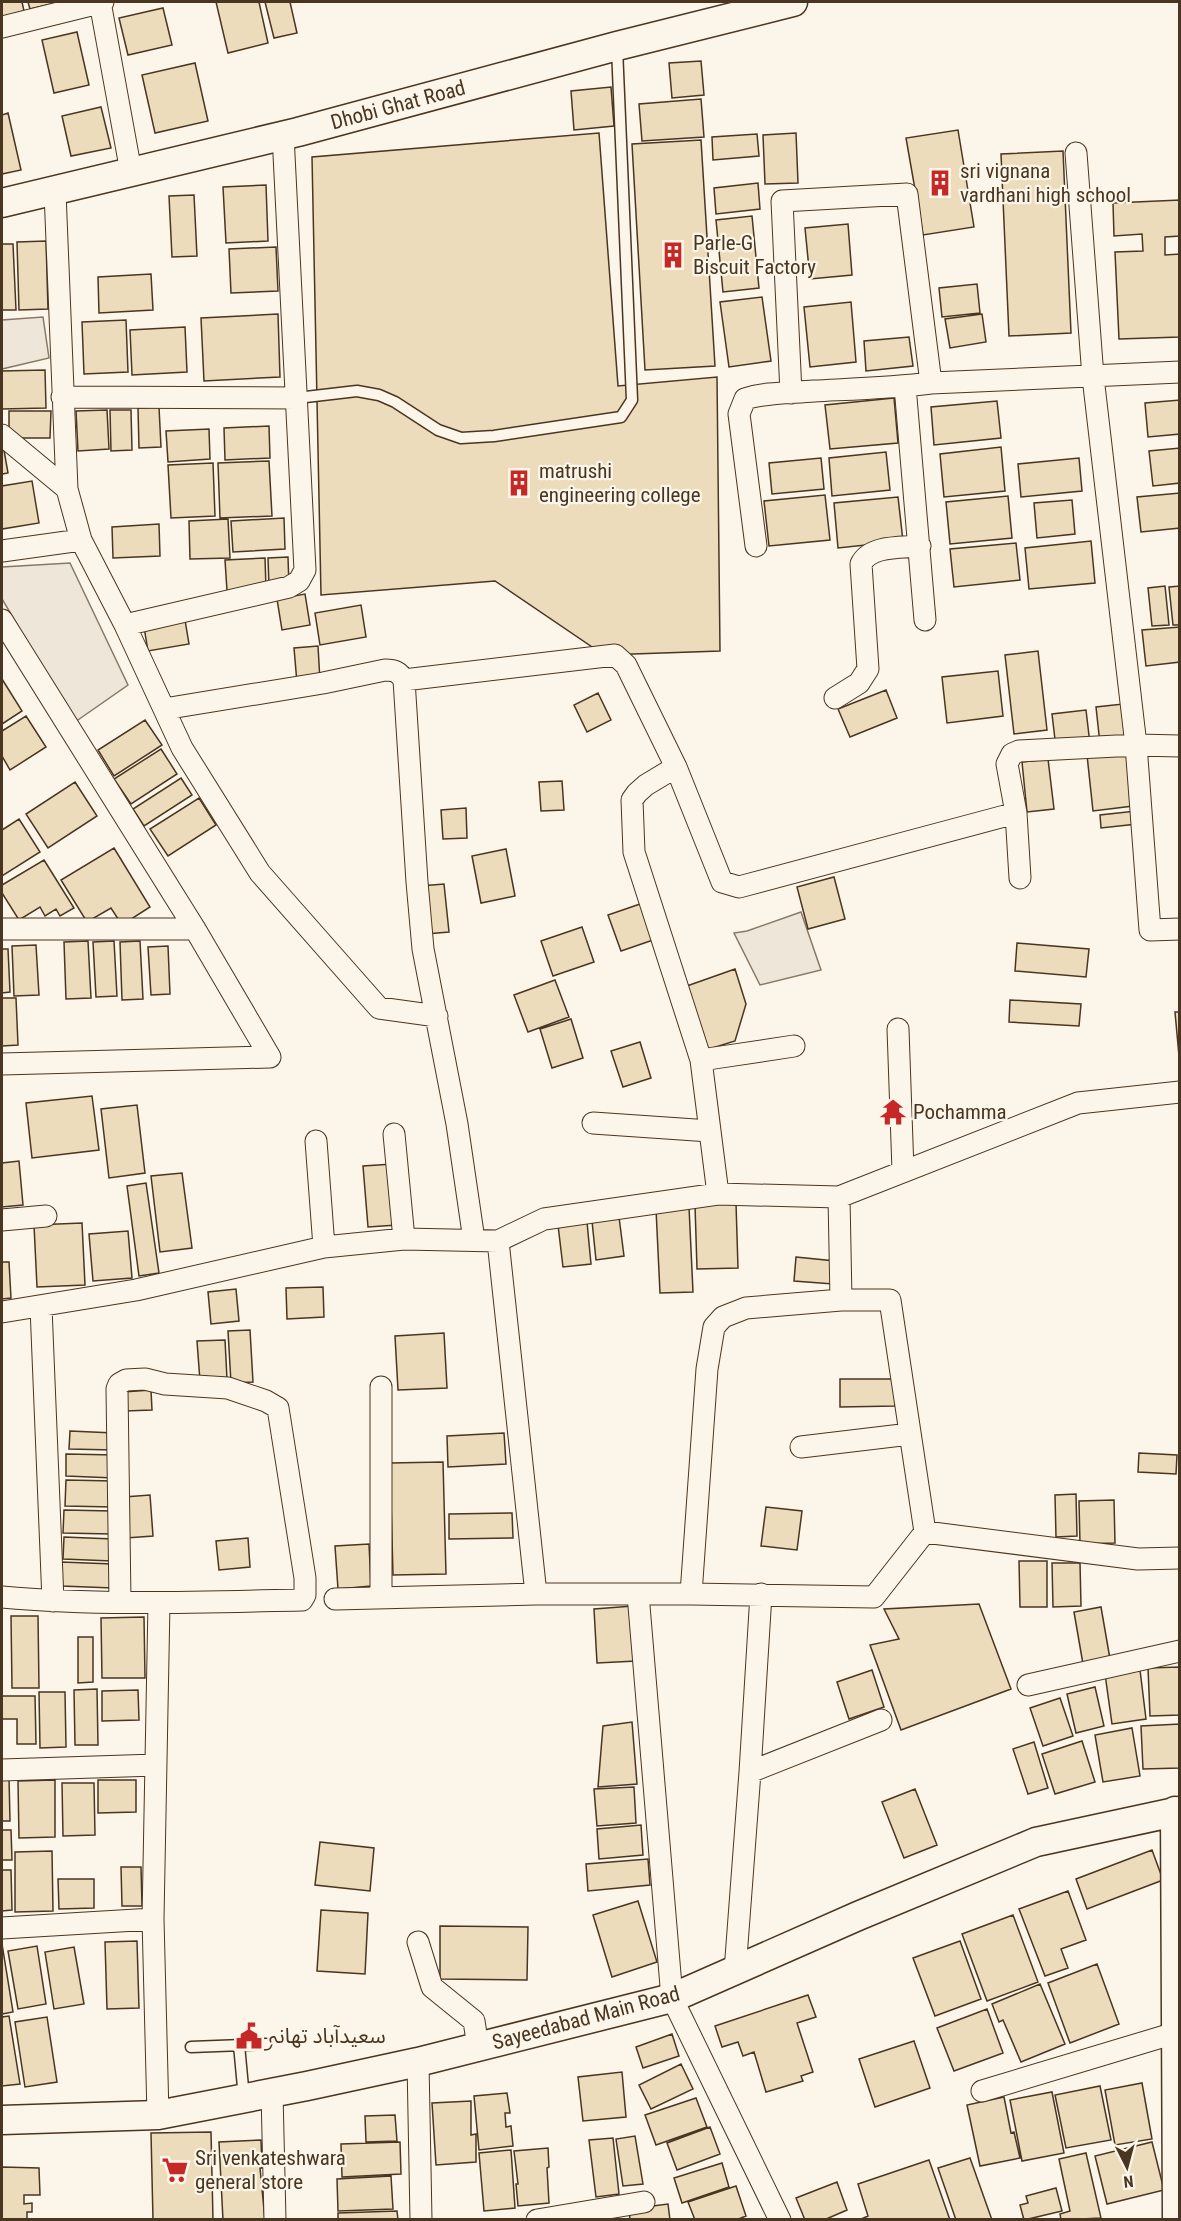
<svg xmlns="http://www.w3.org/2000/svg" width="1181" height="2221" font-family="'Roboto Condensed','Noto Sans Arabic',sans-serif">
	<rect width="100%" height="100%" fill="#fbf6e9"/>
	<!-- green -->
	<path fill="#ede6d9" stroke="#887966" stroke-width="1.5" d="M43 317 49 358 2 369V320Z
		M70 563 128 685 75 722 2 599V567Z
		M801 912 821 970 760 985 734 933 747 931Z"/>
	<!-- building -->
	<path fill="#ecdcbc" stroke="#4a3520" stroke-width="1.5" d="M2 2H22L24 11 2 17Z
		M28 2H60L30 9Z
		M216 2H259L268 43 228 53Z
		M265 2H290L297 33 274 38Z
		M163 8 172 45 128 55 119 18Z
		M77 32 89 85 54 93 42 40Z
		M701 61 704 95 672 98 669 63Z
		M195 63 208 121 155 133 142 75Z
		M611 87 614 126 574 130 571 91Z
		M701 99 704 137 642 141 639 104Z
		M101 107 111 148 71 156 62 116Z
		M8 113 21 170 2 174V115Z
		M958 130 974 227 923 235 906 138Z
		M599 133 618 386 717 377 720 651 604 655 495 581 321 595 312 157Z
		M796 133 798 183 765 184 763 135Z
		M757 134 759 156 713 160 712 137Z
		M701 140 715 366 645 370 632 144Z
		M1063 151 1071 333 1009 336 1001 154Z
		M758 183 760 209 716 214 714 188Z
		M266 185 268 241 226 243 223 187Z
		M194 195 197 256 172 257 169 196Z
		M1180 200V236L1165 237V255L1180 254V337L1119 339 1115 252 1143 251 1142 234 1114 236 1113 203Z
		M752 216 759 288 723 292 716 220Z
		M848 224 852 275 810 279 805 228Z
		M46 241 48 309 19 310 17 242Z
		M2 244H13L16 310H2Z
		M276 247 278 291 231 293 229 249Z
		M151 274 153 310 99 313 98 277Z
		M977 284 980 313 942 317 939 288Z
		M762 297 771 361 729 367 720 302Z
		M851 302 856 362 810 367 804 307Z
		M278 314 280 377 204 381 201 318Z
		M982 314 986 342 950 348 945 319Z
		M126 320 128 372 84 374 82 322Z
		M185 327 187 372 132 375 130 330Z
		M909 337 913 366 866 371 864 341Z
		M45 370 46 408 2 409V371Z
		M894 398 898 443 830 449 825 405Z
		M1180 400V434L1148 437 1145 403Z
		M997 401 1001 438 934 445 931 407Z
		M159 407 161 447 139 448 138 408Z
		M107 410 109 449 78 451 76 411Z
		M110 410H131L132 450 111 451Z
		M9 411H51L50 438H9Z
		M269 426 270 458 225 460 224 428Z
		M209 429 210 459 168 462 166 431Z
		M2 439 8 473 2 474Z
		M1001 447 1005 491 944 497 940 454Z
		M1180 448V483L1153 486 1149 451Z
		M886 452 890 490 832 496 829 458Z
		M821 458 824 489 772 494 769 463Z
		M1079 458 1082 491 1021 497 1018 464Z
		M269 461 272 516 220 518 218 463Z
		M213 463 215 516 171 518 168 465Z
		M32 481 39 523 2 529V486Z
		M1180 493V528L1141 532 1137 497Z
		M825 495 830 540 769 546 764 501Z
		M1008 496 1012 538 950 544 946 502Z
		M898 497 903 541 838 548 834 503Z
		M1072 500 1075 534 1037 538 1034 503Z
		M284 518 285 549 233 552 231 521Z
		M228 519 230 558 190 559 189 521Z
		M159 524 160 556 113 558 112 527Z
		M1091 541 1095 583 1029 589 1025 548Z
		M1016 543 1020 580 954 587 950 549Z
		M288 557 289 586 269 587 268 558Z
		M265 558 266 589 227 591 225 560Z
		M1165 586 1169 625 1152 626 1148 588Z
		M1180 586V625H1173L1169 587Z
		M305 594 310 625 282 630 277 599Z
		M361 605 366 637 320 645 315 613Z
		M185 620 189 644 148 651 144 627Z
		M1180 627V662L1146 666 1142 630Z
		M318 646 320 681 297 683 294 648Z
		M1038 651 1047 730 1014 734 1005 655Z
		M998 671 1003 716 947 723 942 677Z
		M2 679 22 711 2 724Z
		M886 690 897 718 850 737 838 709Z
		M598 693 611 720 587 732 574 705Z
		M1123 704 1127 741 1100 744 1096 707Z
		M1086 710 1090 744 1056 748 1052 714Z
		M26 716 46 747 10 770 2 756V731Z
		M145 720 162 745 114 776 98 750Z
		M161 749 177 774 131 804 114 779Z
		M1127 750 1133 806 1093 811 1087 755Z
		M1048 759 1054 809 1027 812 1022 762Z
		M181 778 192 795 144 826 133 809Z
		M562 781 564 810 541 811 539 782Z
		M75 782 97 816 48 848 26 814Z
		M199 798 216 825 168 856 150 829Z
		M466 808 467 838 443 839 441 810Z
		M1136 811 1137 824 1101 828 1100 815Z
		M19 819 40 852 2 876V830Z
		M114 848 150 907 122 925 111 908 87 922 61 880Z
		M506 849 515 896 481 903 472 856Z
		M44 860 74 908 60 916 56 909 45 916 40 907 19 920 2 893V885Z
		M834 877 845 919 808 929 797 887Z
		M444 884 449 932 426 934 420 886Z
		M643 903 656 939 621 951 608 915Z
		M582 927 594 962 553 976 541 941Z
		M88 941 91 998 66 999 64 942Z
		M114 941 117 996 96 997 93 942Z
		M140 941 143 999 122 1000 120 942Z
		M1017 943 1089 949 1086 977 1015 971Z
		M36 945 39 995 14 996 12 946Z
		M168 946 170 994 151 995 148 947Z
		M2 949H8L10 992 2 993Z
		M735 969 746 1004 735 1041 706 1050 684 987Z
		M555 980 569 1017 528 1032 514 995Z
		M2 998H16L18 1045 2 1046Z
		M1010 1000 1081 1004 1079 1026 1009 1022Z
		M1175 1012H1180V1067Z
		M571 1019 583 1058 552 1068 540 1029Z
		M640 1042 651 1078 623 1087 611 1051Z
		M92 1096 99 1150 32 1158 26 1103Z
		M137 1105 145 1173 109 1178 101 1109Z
		M19 1161 23 1205 2 1207V1163Z
		M393 1164 397 1225 368 1227 363 1166Z
		M182 1173 192 1248 160 1252 151 1176Z
		M146 1183 159 1273 139 1276 127 1186Z
		M736 1203 738 1268 697 1269 695 1205Z
		M689 1207 693 1292 660 1293 656 1209Z
		M619 1217 624 1256 596 1260 592 1221Z
		M587 1222 591 1264 563 1267 558 1225Z
		M82 1223 85 1285 37 1287 34 1225Z
		M128 1231 132 1278 93 1281 89 1234Z
		M796 1257 835 1261 833 1284 794 1281Z
		M2 1262H9L11 1298 2 1299Z
		M323 1287 324 1317 287 1319 286 1288Z
		M236 1289 239 1321 211 1324 208 1292Z
		M250 1330 253 1382 231 1383 228 1331Z
		M444 1333 447 1388 398 1390 395 1336Z
		M225 1340 227 1379 200 1381 197 1341Z
		M840 1379H894L895 1406 840 1407Z
		M151 1390 152 1410 125 1411 123 1392Z
		M70 1431 114 1433V1450L69 1449Z
		M504 1433 506 1464 448 1467 447 1436Z
		M1139 1453 1177 1455 1176 1474 1138 1472Z
		M66 1454 115 1455 114 1478 66 1476Z
		M443 1462 446 1574 393 1575 390 1463Z
		M66 1480 114 1481 113 1507 65 1506Z
		M1076 1494 1077 1536 1056 1537 1055 1495Z
		M150 1495 153 1536 126 1538 124 1497Z
		M1114 1500 1115 1543 1080 1544 1079 1501Z
		M766 1507 802 1511 797 1550 761 1546Z
		M64 1510 112 1511 111 1534 63 1533Z
		M512 1513 513 1538 449 1539V1514Z
		M64 1537 113 1539 112 1561 63 1559Z
		M248 1538 250 1567 219 1570 216 1541Z
		M369 1544 371 1586 338 1589 335 1546Z
		M1019 1561H1047V1607H1020Z
		M61 1562 113 1564V1588L61 1586Z
		M1052 1563H1080L1081 1606 1053 1607Z
		M979 1604 1011 1689 901 1730 870 1645 899 1639 884 1609Z
		M633 1606 636 1661 597 1663 594 1609Z
		M1101 1607 1110 1659 1083 1664 1074 1612Z
		M11 1616H38L39 1688H12Z
		M144 1617 145 1678H102L101 1618Z
		M78 1637H93V1682L78 1683Z
		M1180 1667V1715L1150 1716 1148 1668Z
		M872 1670 884 1707 849 1719 837 1682Z
		M1140 1670 1146 1719 1112 1724 1105 1674Z
		M1095 1687 1104 1726 1076 1733 1067 1694Z
		M97 1689 98 1745H75L74 1690Z
		M138 1690 139 1720 102 1721V1691Z
		M39 1692H65L66 1747 40 1748Z
		M2 1696H35L36 1744H17V1719H2Z
		M1060 1698 1073 1736 1043 1746 1030 1708Z
		M632 1722 637 1784 598 1787 603 1726Z
		M1180 1724V1768L1143 1769 1141 1726Z
		M1132 1728 1140 1776 1103 1782 1095 1735Z
		M1082 1741 1095 1782 1055 1794 1042 1754Z
		M1034 1742 1048 1788 1028 1794 1013 1749Z
		M2 1777H9L10 1821H2Z
		M55 1780V1837L19 1838 18 1781Z
		M98 1780H136V1812L98 1813Z
		M62 1783H94L95 1835 63 1836Z
		M634 1787 636 1823 597 1826 594 1789Z
		M915 1789 937 1845 904 1858 882 1802Z
		M641 1825 643 1855 599 1859 597 1829Z
		M2 1830H11L12 1860H2Z
		M320 1842 374 1848 370 1891 315 1885Z
		M1152 1850 1163 1880 1087 1909 1076 1879Z
		M52 1851 53 1911 15 1912V1852Z
		M648 1859 650 1885 588 1891 586 1864Z
		M121 1867H141L142 1906H122Z
		M2 1870H11L12 1910 2 1911Z
		M58 1879H94V1908L59 1909Z
		M1068 1891 1086 1940 1061 1949 1068 1968 1045 1976 1019 1909Z
		M638 1901 657 1962 612 1977 593 1915Z
		M321 1910 368 1913 365 1974 317 1971Z
		M1013 1915 1038 1982 987 2001 962 1934Z
		M440 1926 528 1927 527 1980 440 1979Z
		M137 1941 139 2008 107 2009 105 1942Z
		M960 1941 981 1999 935 2016 913 1958Z
		M2 1944 13 2012 2 2014Z
		M37 1946 46 2004 18 2009 8 1951Z
		M74 1947 84 2004 54 2009 45 1952Z
		M1097 1964 1119 2024 1070 2043 1048 1983Z
		M1040 1984 1065 2044 1021 2062 1003 2020 999 2022 992 2004Z
		M808 1995 816 2017 797 2023 813 2072 801 2076 803 2081 766 2092 754 2052 743 2056 738 2042 722 2047 715 2026Z
		M987 2009 1003 2053 954 2071 937 2028Z
		M9 2016 20 2084 2 2086V2017Z
		M47 2017 57 2082 25 2087 15 2022Z
		M672 2034 679 2056 643 2068 636 2047Z
		M914 2041 930 2088 875 2107 859 2059Z
		M681 2064 693 2089 651 2109 639 2085Z
		M622 2072 626 2117 583 2121 578 2077Z
		M1142 2083 1152 2139 1115 2145 1105 2090Z
		M1100 2086 1111 2140 1066 2148 1055 2095Z
		M1052 2092 1064 2153 1022 2161 1010 2100Z
		M507 2093 510 2113H505L506 2127 511 2126 513 2146 479 2150 474 2096Z
		M1004 2097 1011 2133 1014 2132 1020 2158 980 2166 967 2105Z
		M696 2098 707 2127 656 2145 645 2115Z
		M471 2101V2135L476 2134V2162L436 2165 432 2103Z
		M395 2115 397 2141 366 2142 365 2116Z
		M710 2127 720 2154 677 2170 667 2143Z
		M211 2132 213 2220H153L151 2133Z
		M635 2136 643 2184 623 2186 616 2139Z
		M613 2138 619 2194 596 2197 589 2140Z
		M261 2140 262 2168H260L265 2220H223L219 2142Z
		M400 2142 401 2174 342 2177 341 2144Z
		M1152 2142 1164 2190 1107 2204 1095 2156Z
		M548 2148 549 2167 547 2168 549 2203 518 2206 516 2184H518L514 2151Z
		M511 2150 515 2208 484 2211 479 2153Z
		M1086 2153 1101 2218 1061 2220 1060 2214 1070 2211 1059 2159Z
		M970 2158 992 2220H956L938 2168Z
		M929 2160 950 2220H859L868 2216 858 2184Z
		M722 2163 729 2187 682 2203 674 2178Z
		M2 2167 39 2168 40 2195H24V2204L32 2203V2212H27V2220H2Z
		M391 2176 393 2209 338 2211 337 2179Z
		M837 2182 847 2210 824 2220H805L796 2198Z
		M736 2186 746 2216 736 2220H695L688 2202Z
		M1056 2188 1062 2211 1024 2220 1020 2205 1028 2203 1026 2196Z
		M668 2204 670 2220H630L629 2209Z
		M397 2211 398 2220H338V2213Z"/>
	<g fill="none" stroke-linecap="round" stroke-linejoin="round">
		<!-- lane casing -->
		<g stroke="#4a3520" stroke-width="13">
			<path id="lane" d="M297 398 357 391 379 395 395 402 438 430 461 438 494 436 621 417 632 400 617 48
				M239 2045 244 2098
				M191 2047 266 2044"/>
		</g>
		<!-- street casing -->
		<g stroke="#4a3520" stroke-width="23">
			<path id="street" d="M100 2 131 172
				M2 27 103 2
				M1076 153 1093 377 1136 745 1150 930 1180 929
				M55 192 67 489 81 540 125 625 182 748 260 873 379 1008 437 1016
				M905 386 925 620
				M791 393 782 201 907 194 931 383
				M62 397 297 398
				M2 435 67 489
				M756 546 739 414 745 399C766 392 792 393 814 391 853 389 892 388 931 383L1180 372
				M2 551 81 540
				M2 620 195 929 270 1057 2 1064
				M125 625 289 587 299 581 305 570 283 135
				M404 680 615 655 626 665 676 767
				M835 698 859 683 868 669 861 564C870 545 901 548 920 546
				M164 709 323 683 385 670C395 670 399 672 404 680L417 882 423 949 457 1124 474 1240
				M1016 813 1007 764 1012 754 1019 751 1136 745 1180 746
				M2 929H195
				M898 1029 903 1171
				M701 1060 794 1046
				M593 1123 710 1131
				M394 1134 404 1239
				M316 1141 324 1247
				M718 1194 701 1060 634 852 632 800 637 793 646 785 676 767 722 882 739 887 1016 813 1020 878
				M839 1197 841 1300H890L925 1532
				M2 1220 46 1216
				M498 1241 536 1594
				M41 1307 53 1601
				M2 1312 136 1290 324 1247 404 1239 498 1241 544 1219 718 1194 839 1197 1078 1103 1180 1092
				M801 1447 910 1434
				M638 1594 672 1998 780 2220
				M691 1594 707 1369 714 1327 723 1317 746 1308 841 1300
				M2 1597C101 1606 202 1602 302 1600L305 1595V1578L278 1408 266 1401 228 1388 165 1384 145 1379 126 1380 119 1384 117 1389 120 1601
				M381 1598V1387
				M335 1599 536 1594H691L874 1597 925 1532 1138 1559 1180 1558
				M1028 1685 1180 1651
				M2 1770 156 1765
				M750 1772 881 1720
				M2 1928 153 1919
				M418 1942 432 1987 474 2021 478 2047
				M735 1971 750 1772 761 1594
				M418 2062 421 2220
				M982 2091 1175 2033
				M272 2093 275 2220
				M158 2115 153 1919 159 1603
				M537 2220 644 2202"/>
		</g>
		<!-- secondary casing -->
		<g stroke="#4a3520" stroke-width="31">
			<path id="secondary" d="M2 203 298 132 617 46 793 2
				M1175 1811 1177 2220
				M2 2120 158 2115 307 2086 418 2062 672 1998 858 1916 1036 1842 1180 1811"/>
		</g>
		<!-- lane -->
		<use href="#lane" stroke="#fbf6e9" stroke-width="10"/>
		<!-- street -->
		<use href="#street" stroke="#fbf6e9" stroke-width="21"/>
		<!-- secondary -->
		<use href="#secondary" stroke="#fbf6e9" stroke-width="28"/>
	</g>
	<!-- icons -->
	<defs>
		<g id="building-bare" transform="scale(2.07)"><path d="M-4-6H4V6H1V3H-1V6H-4ZM-2.5-4.3h1.7v1.8h-1.7ZM.8-4.3h1.7v1.8H.8ZM-2.5-1h1.7V.8h-1.7ZM.8-1h1.7V.8H.8Z" fill="#c62828" stroke="#fbf6e9" stroke-width="2.5" paint-order="stroke"/></g>
		<g id="temple-bare" transform="scale(2.07)"><path d="M0-6L5-2H3V0L6.5 2.5H4V6H1.5V3h-3V6H-4V2.5H-6.5L-3 0V-2H-5Z" fill="#c62828" stroke="#fbf6e9" stroke-width="2.5" paint-order="stroke"/></g>
		<g id="civic-bare" transform="scale(2.07)"><path d="M-.6-6.5H3V-4.5H.6V-3L4-1V1h2V6H-6V1h2V-1L-.6-3ZM-1.2 2.5V6h2.4V2.5Z" fill="#c62828" stroke="#fbf6e9" stroke-width="2.5" paint-order="stroke"/></g>
		<g id="supermarket-bare" transform="scale(2.07)"><path d="M-6-5.5h2.5l.6 2H6L4.5 2H-2.5L-4.4-4H-6ZM-1.5 3.2a1.3 1.3 0 1 0 .1 0ZM3 3.2a1.3 1.3 0 1 0 .1 0Z" fill="#c62828" stroke="#fbf6e9" stroke-width="2.5" paint-order="stroke"/></g>
	</defs>
	<g fill-rule="evenodd">
		<use href="#building-bare" x="940" y="183"/>
		<use href="#building-bare" x="673" y="255"/>
		<use href="#building-bare" x="519" y="483"/>
		<use href="#temple-bare" x="893" y="1112"/>
		<use href="#civic-bare" x="249" y="2036"/>
		<use href="#supermarket-bare" x="175" y="2170"/>
	</g>
	<g text-anchor="middle" stroke-width="4.5" stroke-linejoin="round" paint-order="stroke">
		<!-- street labels -->
		<g font-size="21" fill="#4a3520" stroke="#fbf6e9">
			<text transform="translate(398 105) rotate(-15)" y="7">Dhobi Ghat Road</text>
			<text transform="translate(586 2018) rotate(-15)" y="7">Sayeedabad Main Road</text>
		</g>
		<!-- poi labels -->
		<g font-size="21" fill="#4a3520" stroke="#fbf6e9" text-anchor="start">
			<text x="960" y="178">sri vignana<tspan x="960" dy="24">vardhani high school</tspan></text>
			<text x="693" y="250">Parle-G<tspan x="693" dy="24">Biscuit Factory</tspan></text>
			<text x="539" y="478">matrushi<tspan x="539" dy="24">engineering college</tspan></text>
			<text x="913" y="1119">Pochamma</text>
			<text x="269" y="2043">سعیدآباد تھانہ</text>
			<text x="195" y="2165">Sri venkateshwara<tspan x="195" dy="24">general store</tspan></text>
		</g>
	</g>
	<!-- border -->
	<rect width="1181" height="2221" fill="none" stroke="#4a3520" stroke-width="6"/>
	<!-- north arrow -->
	<g transform="translate(1127 2167) rotate(174)" stroke="#fbf6e9" stroke-width="4.5" paint-order="stroke">
	<path d="M0-4.5L10 22L0 15L-10 22Z" fill="#4a3520"/>
	<text y="-9" font-size="16" font-weight="bold" text-anchor="middle" fill="#4a3520">N</text>
	</g>
</svg>
